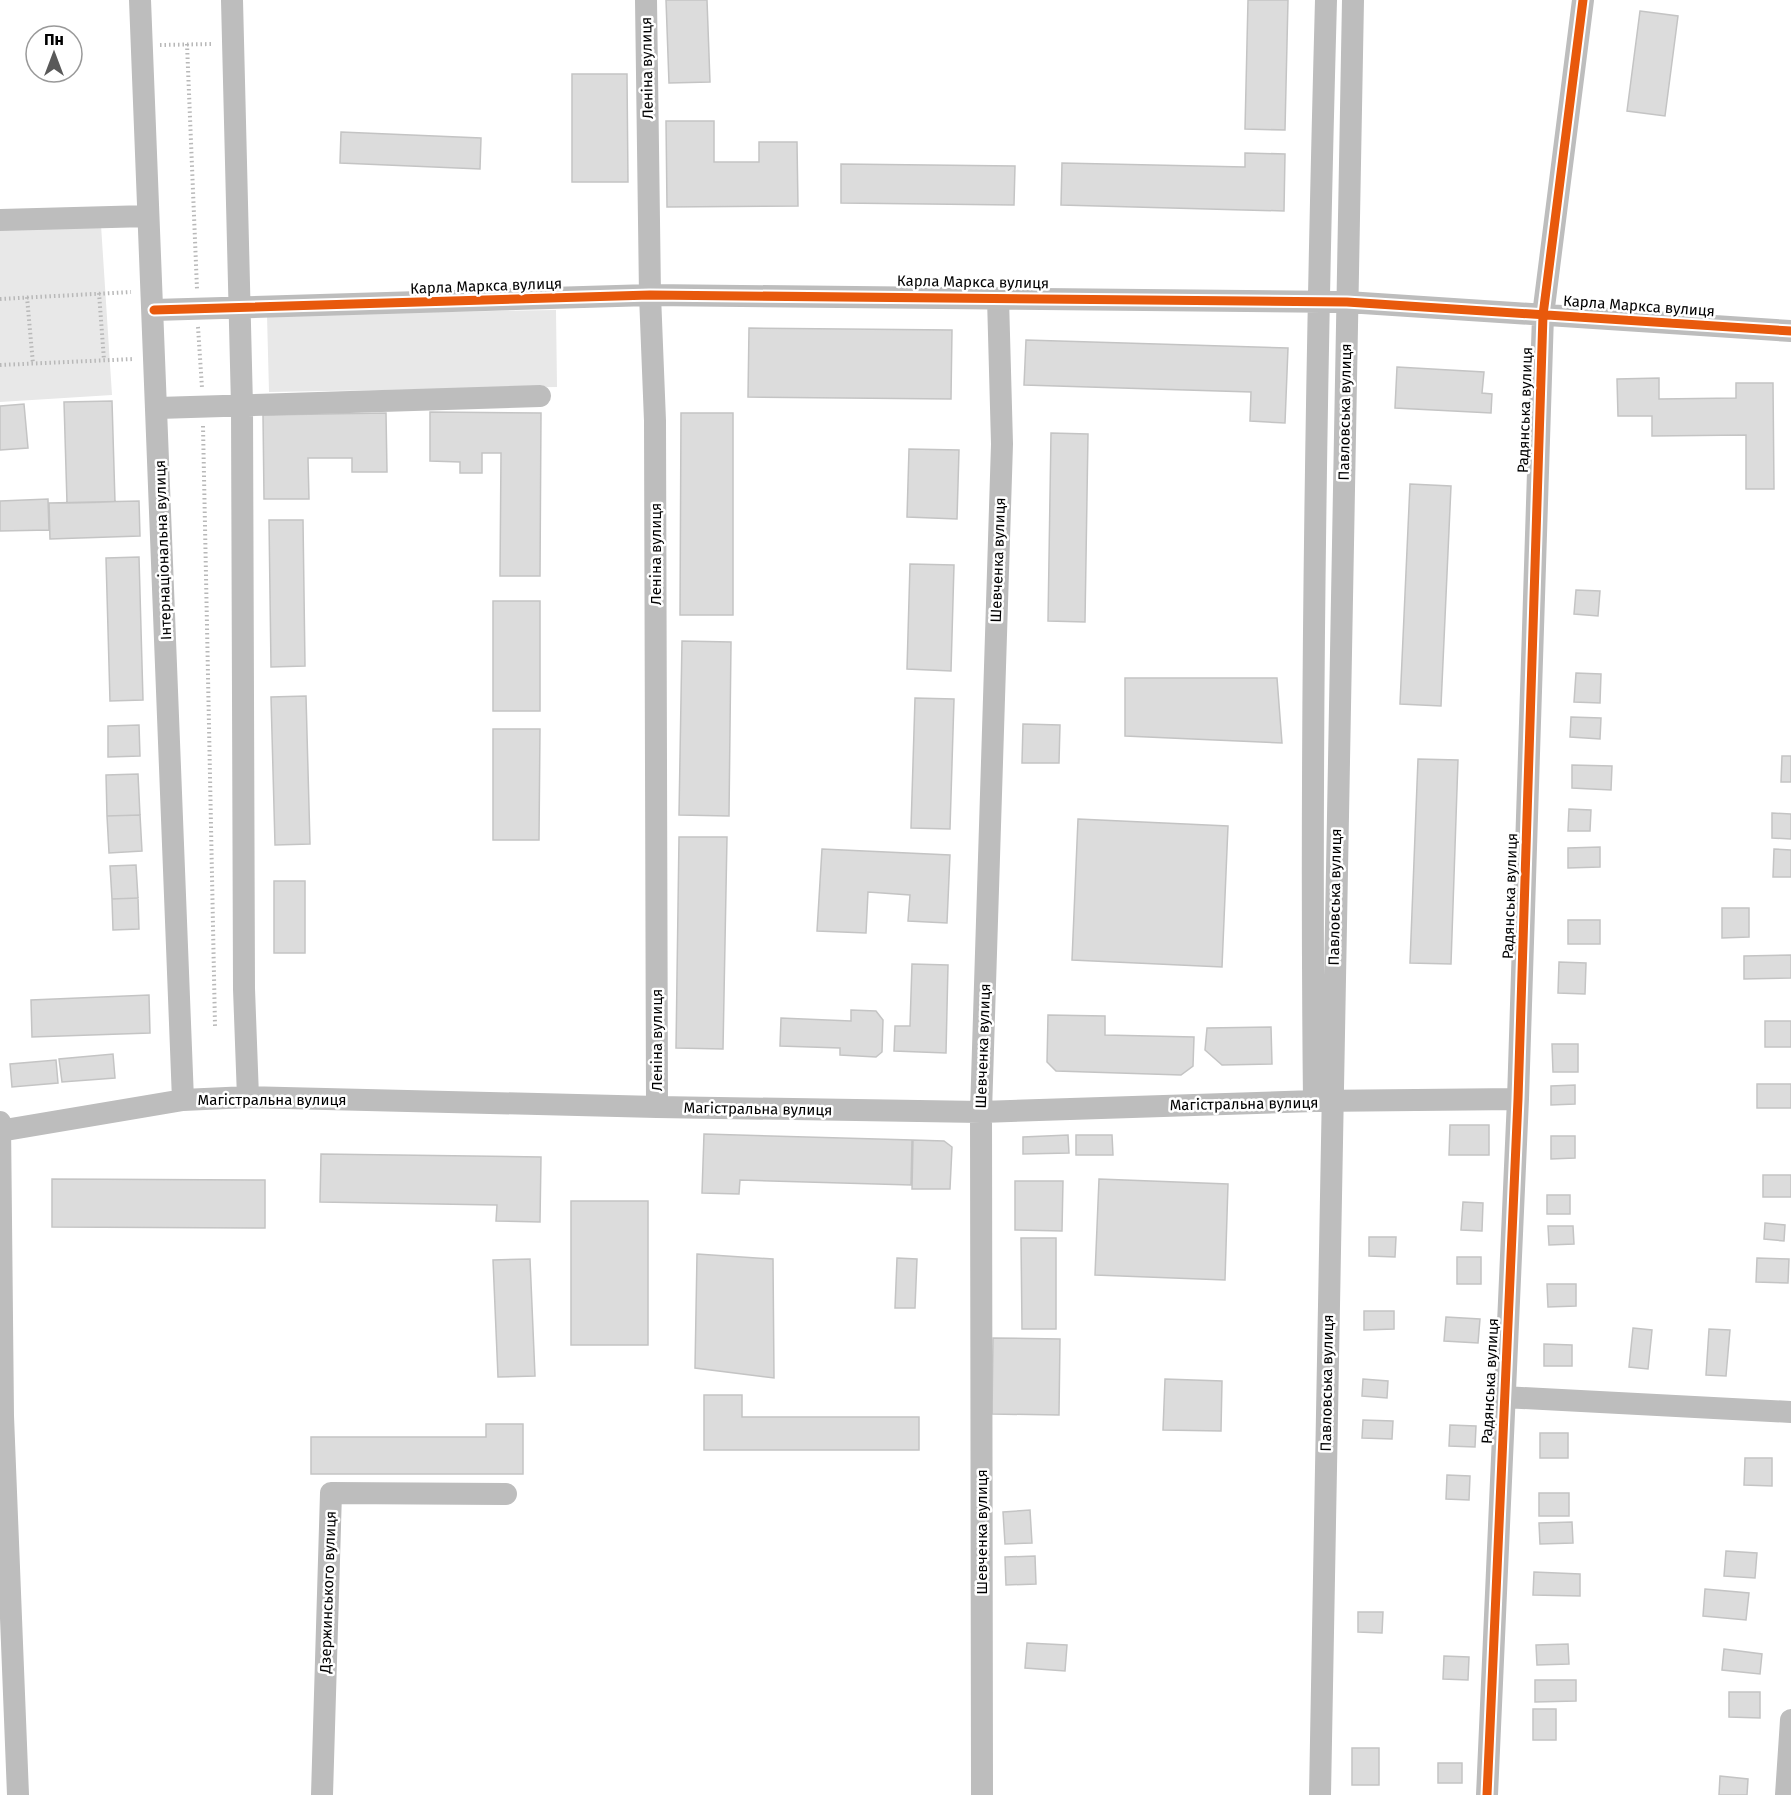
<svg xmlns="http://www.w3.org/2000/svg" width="1791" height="1795" font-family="'Fira Sans',sans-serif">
	<rect width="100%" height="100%" fill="#fff"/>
	<!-- green -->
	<path fill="#e8e8e8" d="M101 225 112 395 0 402V227Z
		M556 310 557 387 269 392 267 315Z"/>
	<!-- building -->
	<path fill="#dcdcdc" stroke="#c4c4c4" stroke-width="1.5" d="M666 0H707L710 82 669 83Z
		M1248 0H1288L1285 130 1245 129Z
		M1640 11 1678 16 1665 116 1627 111Z
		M572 74H627L628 182H572Z
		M666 121H714V162H759V142H797L798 206 667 207Z
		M341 132 481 138 480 169 340 163Z
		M1245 153 1285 154 1284 211 1061 205 1062 163 1245 167Z
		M841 164 1015 166 1014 205 841 203Z
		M749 328 952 330 951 399 748 397Z
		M1026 340 1288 348 1285 423 1250 421 1251 392 1024 385Z
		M1397 367 1484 372 1482 393 1492 394 1491 413 1395 408Z
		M1659 378V399L1736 398V383H1773L1774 489H1746V435L1652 436V416H1618L1617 379Z
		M112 401 115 502 67 503 64 402Z
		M24 404 28 448 0 450V406Z
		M430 412 541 413 540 576H500L501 453H482V473H460V462L430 461Z
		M386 413 387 472H352V458H308L309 499H264L263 415Z
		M681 413H733V615H680Z
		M1051 433 1088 434 1085 622 1048 621Z
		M909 449 959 450 957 519 907 517Z
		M1410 484 1451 486 1441 706 1400 704Z
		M48 499 49 530 0 531V501Z
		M139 501 140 536 50 539 49 503Z
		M269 520H303L305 666 271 667Z
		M139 557 143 700 110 701 106 558Z
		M910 564 954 565 951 671 907 669Z
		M1576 590 1600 591 1598 616 1574 614Z
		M493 601H540V711H493Z
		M682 641 731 642 729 816 679 815Z
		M1576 673 1601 674 1600 703 1574 702Z
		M1125 678H1277L1282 743 1125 736Z
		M306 696 310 844 275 845 271 697Z
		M915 698 954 699 950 829 911 828Z
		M1571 717 1601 718 1600 739 1570 737Z
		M1023 724 1060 725 1059 763H1022Z
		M139 725 140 756 108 757V726Z
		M493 729H540L539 840H493Z
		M1782 756H1791V782H1781Z
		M1418 759 1458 760 1451 964 1410 963Z
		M1572 765 1612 766 1611 790 1572 788Z
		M138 774 140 815 107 816 106 775Z
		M1569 809 1591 810 1590 831H1568Z
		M1772 813 1791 814V839L1772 838Z
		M140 815 142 851 109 853 107 816Z
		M1078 819 1228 826 1222 967 1072 960Z
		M679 837H727L723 1049 676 1048Z
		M1600 847V867L1568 868V848Z
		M822 849 950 855 947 923 908 921 910 895 868 892 866 933 817 931Z
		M1774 849 1791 850V877H1773Z
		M136 865 138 898 112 899 110 866Z
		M274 881H305V953H274Z
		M138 898 139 929 113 930 112 899Z
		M1722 908H1749V937L1722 938Z
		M1568 920H1600V944H1568Z
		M1791 955V978L1744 979V956Z
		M1559 962 1586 963 1585 994 1558 993Z
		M912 964 948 965 946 1053 894 1051 895 1026H910Z
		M149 995 150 1033 32 1037 31 1000Z
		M851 1010 876 1011 883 1020 882 1052 876 1057 840 1055V1048L780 1046 781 1018 851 1021Z
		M1048 1015 1105 1016V1035L1194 1037 1193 1066 1181 1075 1056 1071 1047 1062Z
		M1765 1021H1791V1047H1765Z
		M1271 1027 1272 1064 1222 1065 1205 1050 1207 1028Z
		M1552 1044H1578V1072H1553Z
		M113 1054 115 1078 62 1082 59 1059Z
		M56 1060 58 1083 12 1087 10 1064Z
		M1757 1084H1791V1108H1757Z
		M1575 1085V1104L1551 1105V1086Z
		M1450 1125H1489V1155H1449Z
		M704 1134 912 1140 911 1185 740 1180 739 1194 702 1193Z
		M1068 1135 1069 1153 1023 1154V1137Z
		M1076 1135H1112L1113 1155H1076Z
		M1551 1136H1575V1158L1551 1159Z
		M913 1140 944 1141 952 1147 950 1189H912Z
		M321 1154 541 1157 540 1222 496 1221 497 1205 320 1202Z
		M1763 1175H1791V1197H1763Z
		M52 1179 265 1180V1228L52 1227Z
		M1099 1179 1228 1184 1225 1280 1095 1275Z
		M1015 1181H1063L1062 1231 1015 1230Z
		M1547 1195H1570V1214H1547Z
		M571 1201H648V1345H571Z
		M1463 1202 1483 1203 1482 1231 1461 1230Z
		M1765 1223 1785 1225 1784 1241 1764 1239Z
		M1548 1226H1573L1574 1244 1549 1245Z
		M1369 1237H1396L1395 1257 1369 1256Z
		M1021 1238H1056V1329H1022Z
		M697 1254 773 1259 774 1378 695 1368Z
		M1457 1257H1481V1284H1457Z
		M897 1258 917 1259 915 1308H895Z
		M1757 1258 1789 1259 1788 1283 1756 1282Z
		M530 1259 535 1376 498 1377 493 1260Z
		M1547 1284H1576V1306L1548 1307Z
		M1364 1311H1394V1329L1364 1330Z
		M1446 1317 1480 1319 1478 1343 1444 1341Z
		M1633 1328 1652 1330 1648 1369 1629 1367Z
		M1709 1329 1730 1330 1726 1376 1706 1375Z
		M993 1338 1060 1339 1059 1415 992 1414Z
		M1544 1344 1572 1345V1366H1544Z
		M1165 1379 1222 1381 1221 1431 1163 1430Z
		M1363 1379 1388 1381 1387 1398 1362 1396Z
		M704 1395H742V1417H919V1450H704Z
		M1363 1420 1393 1421 1392 1439 1362 1438Z
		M486 1424H523V1474H311V1437H486Z
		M1450 1425 1476 1426 1475 1447 1449 1446Z
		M1540 1433H1568V1458H1540Z
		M1745 1458H1772V1486L1744 1485Z
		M1447 1475 1470 1476 1469 1500 1446 1499Z
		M1539 1493H1569V1516H1539Z
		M1030 1510 1032 1543 1005 1544 1003 1512Z
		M1572 1522 1573 1543 1540 1544 1539 1523Z
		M1726 1551 1757 1553 1755 1578 1724 1576Z
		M1035 1556 1036 1584 1006 1585 1005 1557Z
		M1534 1572 1580 1574V1596L1533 1595Z
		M1705 1589 1749 1593 1746 1620 1703 1616Z
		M1358 1612H1383L1382 1633 1358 1632Z
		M1027 1643 1067 1645 1065 1671 1025 1668Z
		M1568 1644 1569 1664 1537 1665 1536 1645Z
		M1724 1649 1762 1654 1760 1674 1722 1670Z
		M1444 1656 1469 1657 1468 1680 1443 1679Z
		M1535 1680H1576V1701L1535 1702Z
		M1729 1692H1760V1718L1729 1717Z
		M1533 1709H1556V1740H1533Z
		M1352 1748H1379V1785H1352Z
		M1438 1763H1462V1783H1438Z
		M1720 1776 1748 1779 1747 1795H1719Z"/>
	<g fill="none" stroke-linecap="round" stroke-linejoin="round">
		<!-- path -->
		<path stroke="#b8b8b8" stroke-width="4" stroke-dasharray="1.5 3" stroke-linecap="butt" d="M187 44 197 289
			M160 45 212 44
			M99 293 104 360
			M27 297 33 364
			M0 299 131 292
			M198 327 202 388
			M0 365 134 359
			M203 426 215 1026"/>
		<!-- minor -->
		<path stroke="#bdbdbd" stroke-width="22" d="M140 0 183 1100
			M232 0 242 406 244 989 248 1097
			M646 0 650 295 655 421 657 1107
			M0 220 148 216
			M154 310 650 295 1347 302 1791 331
			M158 408 540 396
			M1314 1101C1310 734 1316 367 1326 0
			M0 1122 3 1416 18 1795
			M0 1131 183 1100 248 1097 657 1107 981 1112 1314 1101 1518 1099
			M1504 1397 1791 1412
			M322 1795 331 1493 506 1494
			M982 1795 981 1112 1002 444 998 298
			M1320 1795 1353 0
			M1487 1795 1518 1099 1543 315 1583 0
			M1786 1795 1791 1720"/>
		<!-- cycleway casing -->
		<g stroke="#fff" stroke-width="13">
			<path id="cycleway" d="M154 310 650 295 1347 302 1791 331
				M1487 1795 1518 1099 1543 315 1583 0"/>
		</g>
		<!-- cycleway -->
		<use href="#cycleway" stroke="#e8590c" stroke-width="9"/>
	</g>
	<g text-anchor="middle" stroke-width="5" stroke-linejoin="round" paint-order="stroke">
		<!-- street labels -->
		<g font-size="15" fill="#000" stroke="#fff">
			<text transform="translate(647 68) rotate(-91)" y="5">Леніна вулиця</text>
			<text transform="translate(973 282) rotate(1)" y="5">Карла Маркса вулиця</text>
			<text transform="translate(486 286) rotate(-2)" y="5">Карла Маркса вулиця</text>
			<text transform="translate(1639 306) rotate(4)" y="5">Карла Маркса вулиця</text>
			<text transform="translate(1525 410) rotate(-88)" y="5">Радянська вулиця</text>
			<text transform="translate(1345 412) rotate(-89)" y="5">Павловська вулиця</text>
			<text transform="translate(163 550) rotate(-92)" y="5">Інтернаціональна вулиця</text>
			<text transform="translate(656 554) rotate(-90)" y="5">Леніна вулиця</text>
			<text transform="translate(998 560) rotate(-88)" y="5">Шевченка вулиця</text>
			<text transform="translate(1510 896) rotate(-88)" y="5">Радянська вулиця</text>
			<text transform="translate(1335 897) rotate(-89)" y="5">Павловська вулиця</text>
			<text transform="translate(657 1040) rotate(-90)" y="5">Леніна вулиця</text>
			<text transform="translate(983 1046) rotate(-88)" y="5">Шевченка вулиця</text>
			<text x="272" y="1105">Магістральна вулиця</text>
			<text transform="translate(1244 1104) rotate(-1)" y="5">Магістральна вулиця</text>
			<text transform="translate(758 1109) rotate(1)" y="5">Магістральна вулиця</text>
			<text transform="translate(1490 1381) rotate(-87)" y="5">Радянська вулиця</text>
			<text transform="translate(1327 1383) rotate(-89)" y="5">Павловська вулиця</text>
			<text transform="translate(982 1532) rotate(-90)" y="5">Шевченка вулиця</text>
			<text transform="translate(328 1592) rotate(-88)" y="5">Дзержинського вулиця</text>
		</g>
	</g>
	<!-- north arrow -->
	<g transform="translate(54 54)"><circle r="28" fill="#ffffff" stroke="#999999" stroke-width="1.5"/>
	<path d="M0-4.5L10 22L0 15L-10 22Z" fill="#595959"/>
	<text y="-9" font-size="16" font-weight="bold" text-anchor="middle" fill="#000000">Пн</text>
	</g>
</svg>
